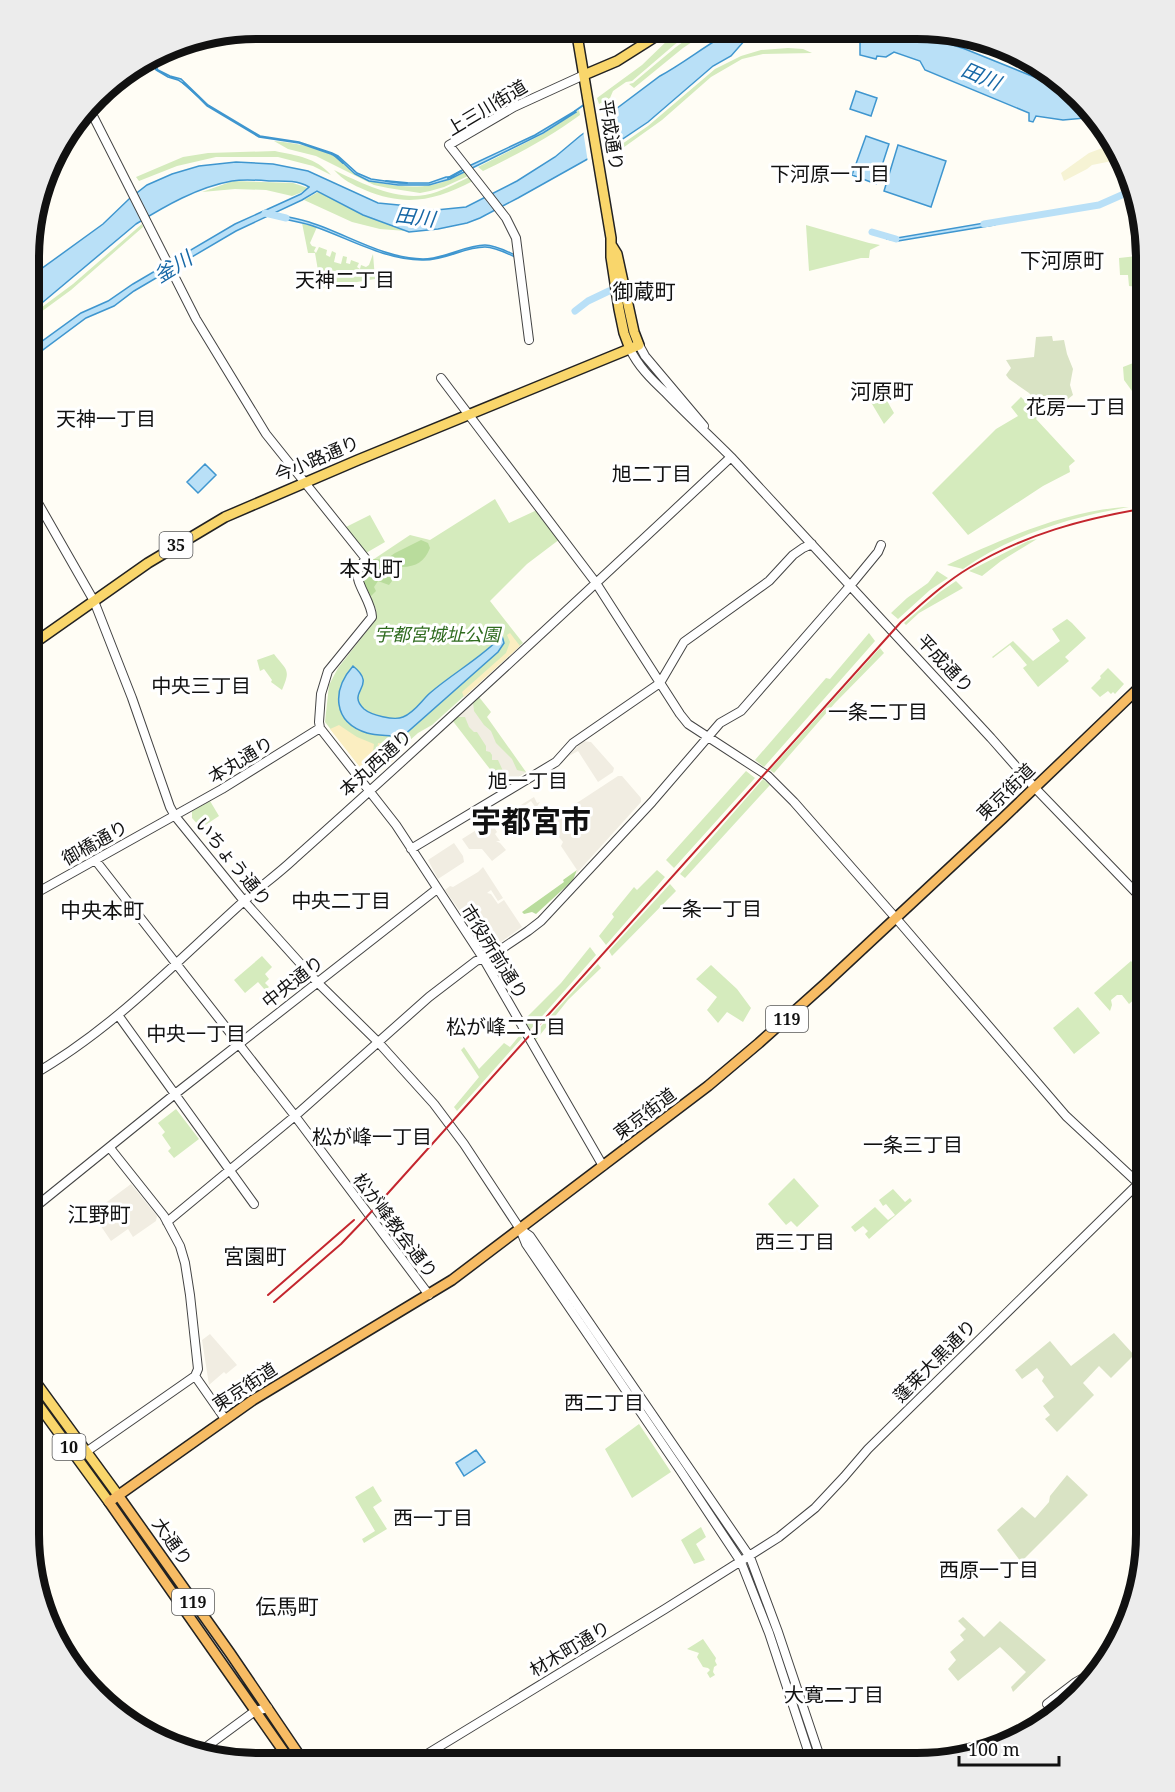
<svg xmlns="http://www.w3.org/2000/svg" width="1175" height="1792" font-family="'Noto Serif','Noto Sans JP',serif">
	<rect width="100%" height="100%" fill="#fffdf5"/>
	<!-- farmland -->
	<path fill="#f6f3d4" d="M1105 147 1119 153 1122 159 1092 165 1087 169 1064 181 1061 173 1089 153Z"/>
	<!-- green -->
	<path fill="#d5ebbd" d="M681 30H695L674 45 632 81 626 82 613 91 610 98 599 104 597 98 642 65 672 36Z
		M700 30H710L683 48 634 88 629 84 633 83 676 47Z
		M788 48 803 49 812 53 763 54 742 59 711 77 662 120 613 155 612 151 648 126 715 69 741 56 761 50Z
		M579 110 580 115C550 137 516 155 483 171L478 167 543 134Z
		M274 141C293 143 315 146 332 155 342 160 348 170 358 175 375 185 411 189 431 185 443 183 454 178 465 172L468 176 444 187 430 191 420 193 388 188 374 185 316 156 288 149Z
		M275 151C298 156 315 157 331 175L313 166 278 157H216L177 166 139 181 136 177 183 157 208 153Z
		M334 170C361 183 395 200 425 195 441 192 455 184 469 177L473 181C434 201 406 207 365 190 353 185 343 180 334 170Z
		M233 181 293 183 308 188 300 193 292 196 266 190 235 189 202 192Z
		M318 192 363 215 406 231 380 229 352 222 304 200Z
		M302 223 317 227 310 243 312 246 316 247 314 251 316 253 319 247 327 250 326 255 330 257 332 251 336 253 334 262 341 264 343 256 347 257 346 263 350 264 351 260 359 263 357 267 360 269 361 265 366 267 369 265 373 254 375 279 321 288 315 253H308Z
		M142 224 143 227 71 290 30 320V316L73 284Z
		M806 225 869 243 880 245 870 250 869 258H861L809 271Z
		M1146 255V288L1129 286 1128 275H1120L1119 258Z
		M1146 358V393L1140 385 1132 391 1124 380 1123 367Z
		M882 392 894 413 884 424 869 399Z
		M1021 397 1029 405 1026 408 1028 411 1032 407 1039 415 1036 419 1075 461 1069 466 1070 472 1043 486 968 535 932 493 996 429 1018 416 1011 407Z
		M495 499 509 523 537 510 544 518 542 520 560 539 527 564 490 601 523 643 432 725 418 733 400 749 394 759 372 778 368 777 325 722 329 685 338 668 374 622C380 609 373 605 369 594 367 585 368 573 368 563L410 535 430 540Z
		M1129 507C1070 517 1012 535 963 569L947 565C1001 539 1070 509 1129 507Z
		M370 515 385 542 366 553 346 527Z
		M1037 539 1001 561 982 576 969 571 1028 541Z
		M937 571 948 578 930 590 898 619 891 613 907 598 928 583Z
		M956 581 963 588 919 613 906 625 904 623 940 592Z
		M1067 619 1072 623 1086 638 1065 657 1069 661 1038 687 1023 668 1027 665 1010 645 993 658 992 657 1013 641 1033 661 1060 641 1052 629Z
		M869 633 875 641 764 767 755 760 826 678 830 679Z
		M880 648 884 653 835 703 774 773 770 770Z
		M274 654C287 671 291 669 282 690L271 682 272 680 264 669 260 671 257 660Z
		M1108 668 1124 684 1115 694 1113 692 1111 694 1108 691 1100 697 1091 688 1101 678 1100 676Z
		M479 697 491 712 487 717 526 772 503 786 452 720Z
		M746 771 755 778 674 868 666 860Z
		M763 779 770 785 685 878 680 874Z
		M210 801 219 816 201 828 192 818V811Z
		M657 870 665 877 606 945 599 936 614 917 612 914 634 887 637 890Z
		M670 884 676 891 612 956 609 951Z
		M590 947 596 955 530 1030 524 1020 561 983Z
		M262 956 272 967 265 974 269 979 265 983 269 987 265 990 258 982 245 993 234 980Z
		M1131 961 1139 970 1146 963V989L1129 1004 1122 995H1117L1111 1000 1112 1005 1110 1011 1094 993Z
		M598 964 601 968 568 1000 536 1040 533 1035Z
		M711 965 737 989 751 1008 743 1022 727 1012 718 1023 707 1010 717 997 696 979Z
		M1078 1007 1100 1033 1074 1054 1053 1028Z
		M520 1035 522 1038 457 1111 454 1107 479 1077 461 1050 464 1047 479 1069 504 1043 510 1047Z
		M176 1109 199 1139 174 1158 168 1151 171 1148 162 1135 165 1132 158 1123Z
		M794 1178 819 1206 797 1227 791 1221 786 1225 768 1204Z
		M893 1189 905 1202 910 1198 912 1201 869 1239 865 1234 868 1231 863 1226 855 1232 851 1227 875 1207 888 1220 895 1215 886 1204 883 1206 879 1200Z
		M639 1424 671 1472 632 1498 605 1449Z
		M373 1486 382 1501 373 1507 387 1529 364 1543 362 1539 375 1531 355 1497Z
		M701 1527 706 1537 696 1544 705 1560 694 1564 681 1540Z
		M703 1639 716 1658 715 1661 717 1665 714 1667 713 1672 715 1675 710 1678 707 1673 710 1670 708 1668 703 1667 697 1657 699 1653 687 1649Z"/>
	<!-- forest -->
	<path fill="#b9dc9c" d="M421 540 428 543 430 548C425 561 416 567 402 567L401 565 390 574 392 581 389 585 378 581 374 587 376 591 371 596 360 578 361 570 374 559 385 560 395 553Z
		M577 870 573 880 536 914 532 912 524 914 522 912 564 882 563 880Z"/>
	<!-- sand -->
	<path fill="#fbeec1" d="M510 633 520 646 464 697 462 692 506 653 510 642 507 635Z
		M339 725 357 737 374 744 370 775 367 776 330 729Z
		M378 743 399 745 408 743 400 750 394 760 375 776 373 775Z"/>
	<!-- cemetery -->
	<path fill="#d9e3c4" d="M1052 336 1053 341 1064 340 1067 354 1073 369 1070 385 1073 395 1048 415 1029 393 1009 379 1006 375 1011 368 1006 360 1034 357 1036 337Z
		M1114 1333 1134 1355 1111 1378 1099 1366 1083 1383 1094 1395 1057 1432 1045 1419 1050 1415 1043 1406 1054 1397 1042 1381 1044 1377 1037 1368 1022 1379 1015 1370 1050 1341 1071 1366Z
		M1067 1475 1088 1495 1021 1562 997 1530 1022 1507 1035 1518 1049 1502 1050 1496Z
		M963 1617 984 1637 1000 1621 1046 1660 1013 1692 1011 1687 1026 1672 1000 1647 958 1681 948 1669 956 1660 950 1652 964 1640 960 1635 966 1629 958 1621Z"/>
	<!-- plaza -->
	<path fill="#f1ede2" d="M473 702 474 711 484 725 491 731 496 743 512 759 517 770 526 772 508 783 509 777 507 773 503 771 498 760H492V755L490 752 486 751V746L477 732H474L469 727 465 717H458L452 720Z
		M583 741 591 742 614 768 613 772 598 782 578 751 567 757Z
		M618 776H622L641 798V802L576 874 577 870 561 846 563 842 559 837 557 838 550 827 559 820 560 814Z
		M534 797 537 803 540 802 536 808 531 801 494 827 497 832 495 834 500 841H496L500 843 506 850 492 861 482 849H469L462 839 510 809 511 811Z
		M454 843 463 856 464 862 438 879 428 860Z
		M483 867 503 898 498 901 491 890 487 893 491 894 498 904 504 900 522 927 491 949 485 947 445 890 450 886 453 887 478 872Z
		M131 1184 157 1216 156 1221 133 1237 128 1229 111 1241 92 1213Z
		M210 1334 237 1365 226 1374 224 1372 209 1385 202 1340Z"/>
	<!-- water -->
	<path fill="#b9e0f7" stroke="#3f96cf" stroke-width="1.5" d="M734 30H811L775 35H756L745 40 731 56 713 66 648 122 618 142 518 198 480 218 467 223 438 229 409 232 363 215 317 191 302 200 236 231 134 291 114 306 86 318 40 352 30 356V350L81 313 108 301 133 284 235 224 301 194 309 187C297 180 283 181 269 181 257 180 244 179 232 181 198 187 165 206 136 224L30 313V277L103 224 129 199 147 185 172 174 199 166 236 162 273 164 308 171 378 203 409 206 416 212 466 207 517 181 555 157 580 136 660 76C686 62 708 43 734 30Z
		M842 30H907L965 49 1074 93 1097 117 1063 120 1036 116 1033 122 1029 121V113L925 70 920 61 894 52 886 57 877 56 876 59 860 55V36Z
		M152 59 158 70 170 76 181 79 208 105 260 136 299 142 332 153 338 156 357 173 371 179 399 183H429L446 177H451L469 166 535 135 575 111 576 112 543 133 450 179 429 185H398L369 181 355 174 337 157 331 154 299 143 259 137 207 106 187 86 178 80 168 77 156 70 150 60Z
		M856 91 877 98 871 116 850 109Z
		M866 136 889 144 876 184 852 175Z
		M898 145 946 161 931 207 884 191Z
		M278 215C289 217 299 219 309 222 347 234 382 258 423 259 445 259 465 245 485 245 495 245 506 251 515 255V257C506 253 495 247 485 247 464 247 444 261 422 260 385 260 348 238 313 226 302 222 289 221 278 217Z
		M990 222 994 225 898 241 887 239 888 236 897 238Z
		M205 464 216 475 198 493 187 482Z
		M502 636 504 643 498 652 403 736 399 737C389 735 377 736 367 733 332 722 332 690 353 666 379 687 345 691 364 709 371 715 394 721 403 717 415 712 421 701 430 693 453 673 481 658 502 636Z
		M476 1450 485 1462 464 1476 456 1463Z"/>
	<!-- pier -->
	<path fill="#fffdf5" d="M600 117 607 152 588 163 583 130Z"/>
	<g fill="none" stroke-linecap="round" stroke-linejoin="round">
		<!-- stream -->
		<path stroke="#3f96cf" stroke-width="2" d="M183 83 199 97
			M575 111 585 104
			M334 155 343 163
			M448 178 461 171
			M386 181 407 183"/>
		<!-- canal -->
		<path stroke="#b9e0f7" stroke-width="7" d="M265 213 286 218
			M984 224 1099 205 1133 190
			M872 232 896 239
			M575 311 588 301 609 291"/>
		<!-- tertiary casing -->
		<g stroke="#444" stroke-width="10">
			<path id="tertiary" d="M89 108 196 319 266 434 366 559C363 562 359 567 358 571 354 582 372 602 372 617L328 671 321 694 319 722 320 728 396 825 483 958 603 1166
				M529 340 516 238 506 218 449 145 514 107 584 75
				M639 345 645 356 704 426
				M630 349C638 366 651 379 665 392 686 414 709 435 731 457L991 738 1035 788 1146 903
				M441 378 596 583 680 714 688 724 768 776 794 802 901 924 1066 1116 1138 1183
				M30 489 94 601 132 698 170 807 175 816 244 901 317 982 378 1042 434 1104 464 1144 520 1229 526 1244 680 1470 741 1562 769 1633 812 1763
				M411 849 556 762 573 743 660 683 684 642 769 581 793 555 803 548 812 544
				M96 861 295 1116 429 1295
				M29 897 222 789 320 728
				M118 1015 254 1204
				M29 1077C111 1031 175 963 244 901 260 887 278 874 294 859 442 727 587 592 731 457
				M110 1148 164 1216 180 1246 185 1263 190 1295 198 1369 195 1376
				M29 1212 175 1094 437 889
				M167 1222 295 1116 429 997 476 961 491 956 528 931 541 921 652 802 720 723 741 711 850 586 878 552 881 545
				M520 1229 530 1236 750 1557 778 1632 822 1763
				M195 1376 225 1419
				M86 1452 195 1376
				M1052 1700 1062 1710
				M1058 1715 1047 1704 1076 1682 1101 1668
				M198 1753 255 1711 268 1708
				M414 1762 665 1609 779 1537 815 1508 844 1477 868 1449 1146 1176"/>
		</g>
		<!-- primary casing -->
		<g stroke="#222" stroke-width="12">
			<path id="primary" d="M576 29 611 238V257L619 309 624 333 630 349
				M584 75 617 61 666 30
				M30 646 148 563 225 517 358 460 639 345 634 332 617 254 612 246
				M29 1373 118 1495
				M29 1392 109 1502"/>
		</g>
		<!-- trunk casing -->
		<g stroke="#222" stroke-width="12">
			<path id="trunk" d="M118 1495 230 1653 304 1762
				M291 1762 109 1502 253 1400 452 1280 708 1086 759 1043 826 983 1002 819 1146 681"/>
		</g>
		<!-- tertiary -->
		<use href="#tertiary" stroke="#fff" stroke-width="8"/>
		<!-- primary -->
		<use href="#primary" stroke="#f9d66b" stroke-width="9"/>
		<!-- trunk -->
		<use href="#trunk" stroke="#f7bc64" stroke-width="9"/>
		<!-- rail -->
		<path stroke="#c4262e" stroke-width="2" d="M268 1295 354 1220
			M274 1302 341 1244 363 1221 901 622C923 603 944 583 969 568 1025 534 1083 519 1146 508"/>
	</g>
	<g text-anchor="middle" stroke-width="6" stroke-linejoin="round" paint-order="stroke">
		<!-- shield labels -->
		<g fill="#fff" stroke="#585858" stroke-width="1.5">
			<rect x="159.5" y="532" width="33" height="26" rx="4.5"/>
			<rect x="766" y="1006" width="42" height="26" rx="4.5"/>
			<rect x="52.5" y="1434" width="33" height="26" rx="4.5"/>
			<rect x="172" y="1589" width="42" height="26" rx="4.5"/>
		</g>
		<g font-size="16" font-weight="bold" fill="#111">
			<text x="176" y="551">35</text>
			<text x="787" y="1025">119</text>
			<text x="69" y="1453">10</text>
			<text x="193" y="1608">119</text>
		</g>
		<!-- street labels -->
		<g font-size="18" fill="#111" stroke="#fff">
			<text transform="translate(487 108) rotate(-31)" y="6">上三川街道</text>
			<text transform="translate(611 135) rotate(81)" y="6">平成通り</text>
			<text transform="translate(317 459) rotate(-23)" y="6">今小路通り</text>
			<text transform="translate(945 664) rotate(47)" y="6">平成通り</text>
			<text transform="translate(241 760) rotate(-31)" y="6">本丸通り</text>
			<text transform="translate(376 763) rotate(-42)" y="6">本丸西通り</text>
			<text transform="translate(1006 792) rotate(-44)" y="6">東京街道</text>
			<text transform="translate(95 843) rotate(-29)" y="6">御橋通り</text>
			<text transform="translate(233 862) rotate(51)" y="6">いちょう通り</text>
			<text transform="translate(494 952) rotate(58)" y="6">市役所前通り</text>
			<text transform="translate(293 982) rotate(-38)" y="6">中央通り</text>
			<text transform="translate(645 1114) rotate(-37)" y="6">東京街道</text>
			<text transform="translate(395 1226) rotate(53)" y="6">松が峰教会通り</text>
			<text transform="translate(935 1361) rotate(-45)" y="6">蓬莱大黒通り</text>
			<text transform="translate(245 1387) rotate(-33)" y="6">東京街道</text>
			<text transform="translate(172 1542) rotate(55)" y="6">大通り</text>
			<text transform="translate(570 1649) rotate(-31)" y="6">材木町通り</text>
		</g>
		<!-- park labels -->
		<g font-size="18" font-style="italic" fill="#2f6b1f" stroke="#fff">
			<text x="437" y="641">宇都宮城址公園</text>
		</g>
		<!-- water labels -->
		<g font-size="20" font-style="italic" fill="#1768a6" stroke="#fff">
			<text transform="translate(981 76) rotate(23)" y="7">田川</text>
			<text transform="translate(415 217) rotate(7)" y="7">田川</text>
			<text transform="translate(173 267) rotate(-32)" y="7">釜川</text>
		</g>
		<!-- neighbourhood labels -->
		<g font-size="20" fill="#111" stroke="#fff">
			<text x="830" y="181">下河原一丁目</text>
			<text x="345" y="287">天神二丁目</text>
			<text x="1076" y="414">花房一丁目</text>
			<text x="106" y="426">天神一丁目</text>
			<text x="652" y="481">旭二丁目</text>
			<text x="201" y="693">中央三丁目</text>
			<text x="878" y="719">一条二丁目</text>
			<text x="528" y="788">旭一丁目</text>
			<text x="341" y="908">中央二丁目</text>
			<text x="712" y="916">一条一丁目</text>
			<text x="506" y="1034">松が峰二丁目</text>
			<text x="196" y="1041">中央一丁目</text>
			<text x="372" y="1144">松が峰一丁目</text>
			<text x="913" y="1152">一条三丁目</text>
			<text x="795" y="1249">西三丁目</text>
			<text x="604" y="1410">西二丁目</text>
			<text x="433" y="1525">西一丁目</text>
			<text x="989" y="1577">西原一丁目</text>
			<text x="834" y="1702">大寛二丁目</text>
		</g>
		<!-- quarter labels -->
		<g font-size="21" fill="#111" stroke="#fff">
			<text x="1062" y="268">下河原町</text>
			<text x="644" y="299">御蔵町</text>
			<text x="882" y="399">河原町</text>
			<text x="371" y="576">本丸町</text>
			<text x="102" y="918">中央本町</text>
			<text x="99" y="1222">江野町</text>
			<text x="255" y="1264">宮園町</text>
			<text x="287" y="1614">伝馬町</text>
		</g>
		<!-- town labels -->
		<g font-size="30" font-weight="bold" fill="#111" stroke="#fff">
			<text x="531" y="832">宇都宮市</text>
		</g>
	</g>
	<!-- crop -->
	<path d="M0 0H1175V1792H0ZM258 39H917A219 219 0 0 1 1136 258V1534A219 219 0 0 1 917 1753H258A219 219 0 0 1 39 1534V258A219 219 0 0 1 258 39Z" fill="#ececec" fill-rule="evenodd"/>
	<path fill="none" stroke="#111" stroke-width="8" d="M258 39H917A219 219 0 0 1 1136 258V1534A219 219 0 0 1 917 1753H258A219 219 0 0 1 39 1534V258A219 219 0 0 1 258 39Z"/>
	<!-- scale -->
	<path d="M959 1756v9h100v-9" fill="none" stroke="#111111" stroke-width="3"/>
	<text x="968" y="1756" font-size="18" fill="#111111" stroke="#ffffff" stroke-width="4.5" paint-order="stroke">100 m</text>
</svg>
